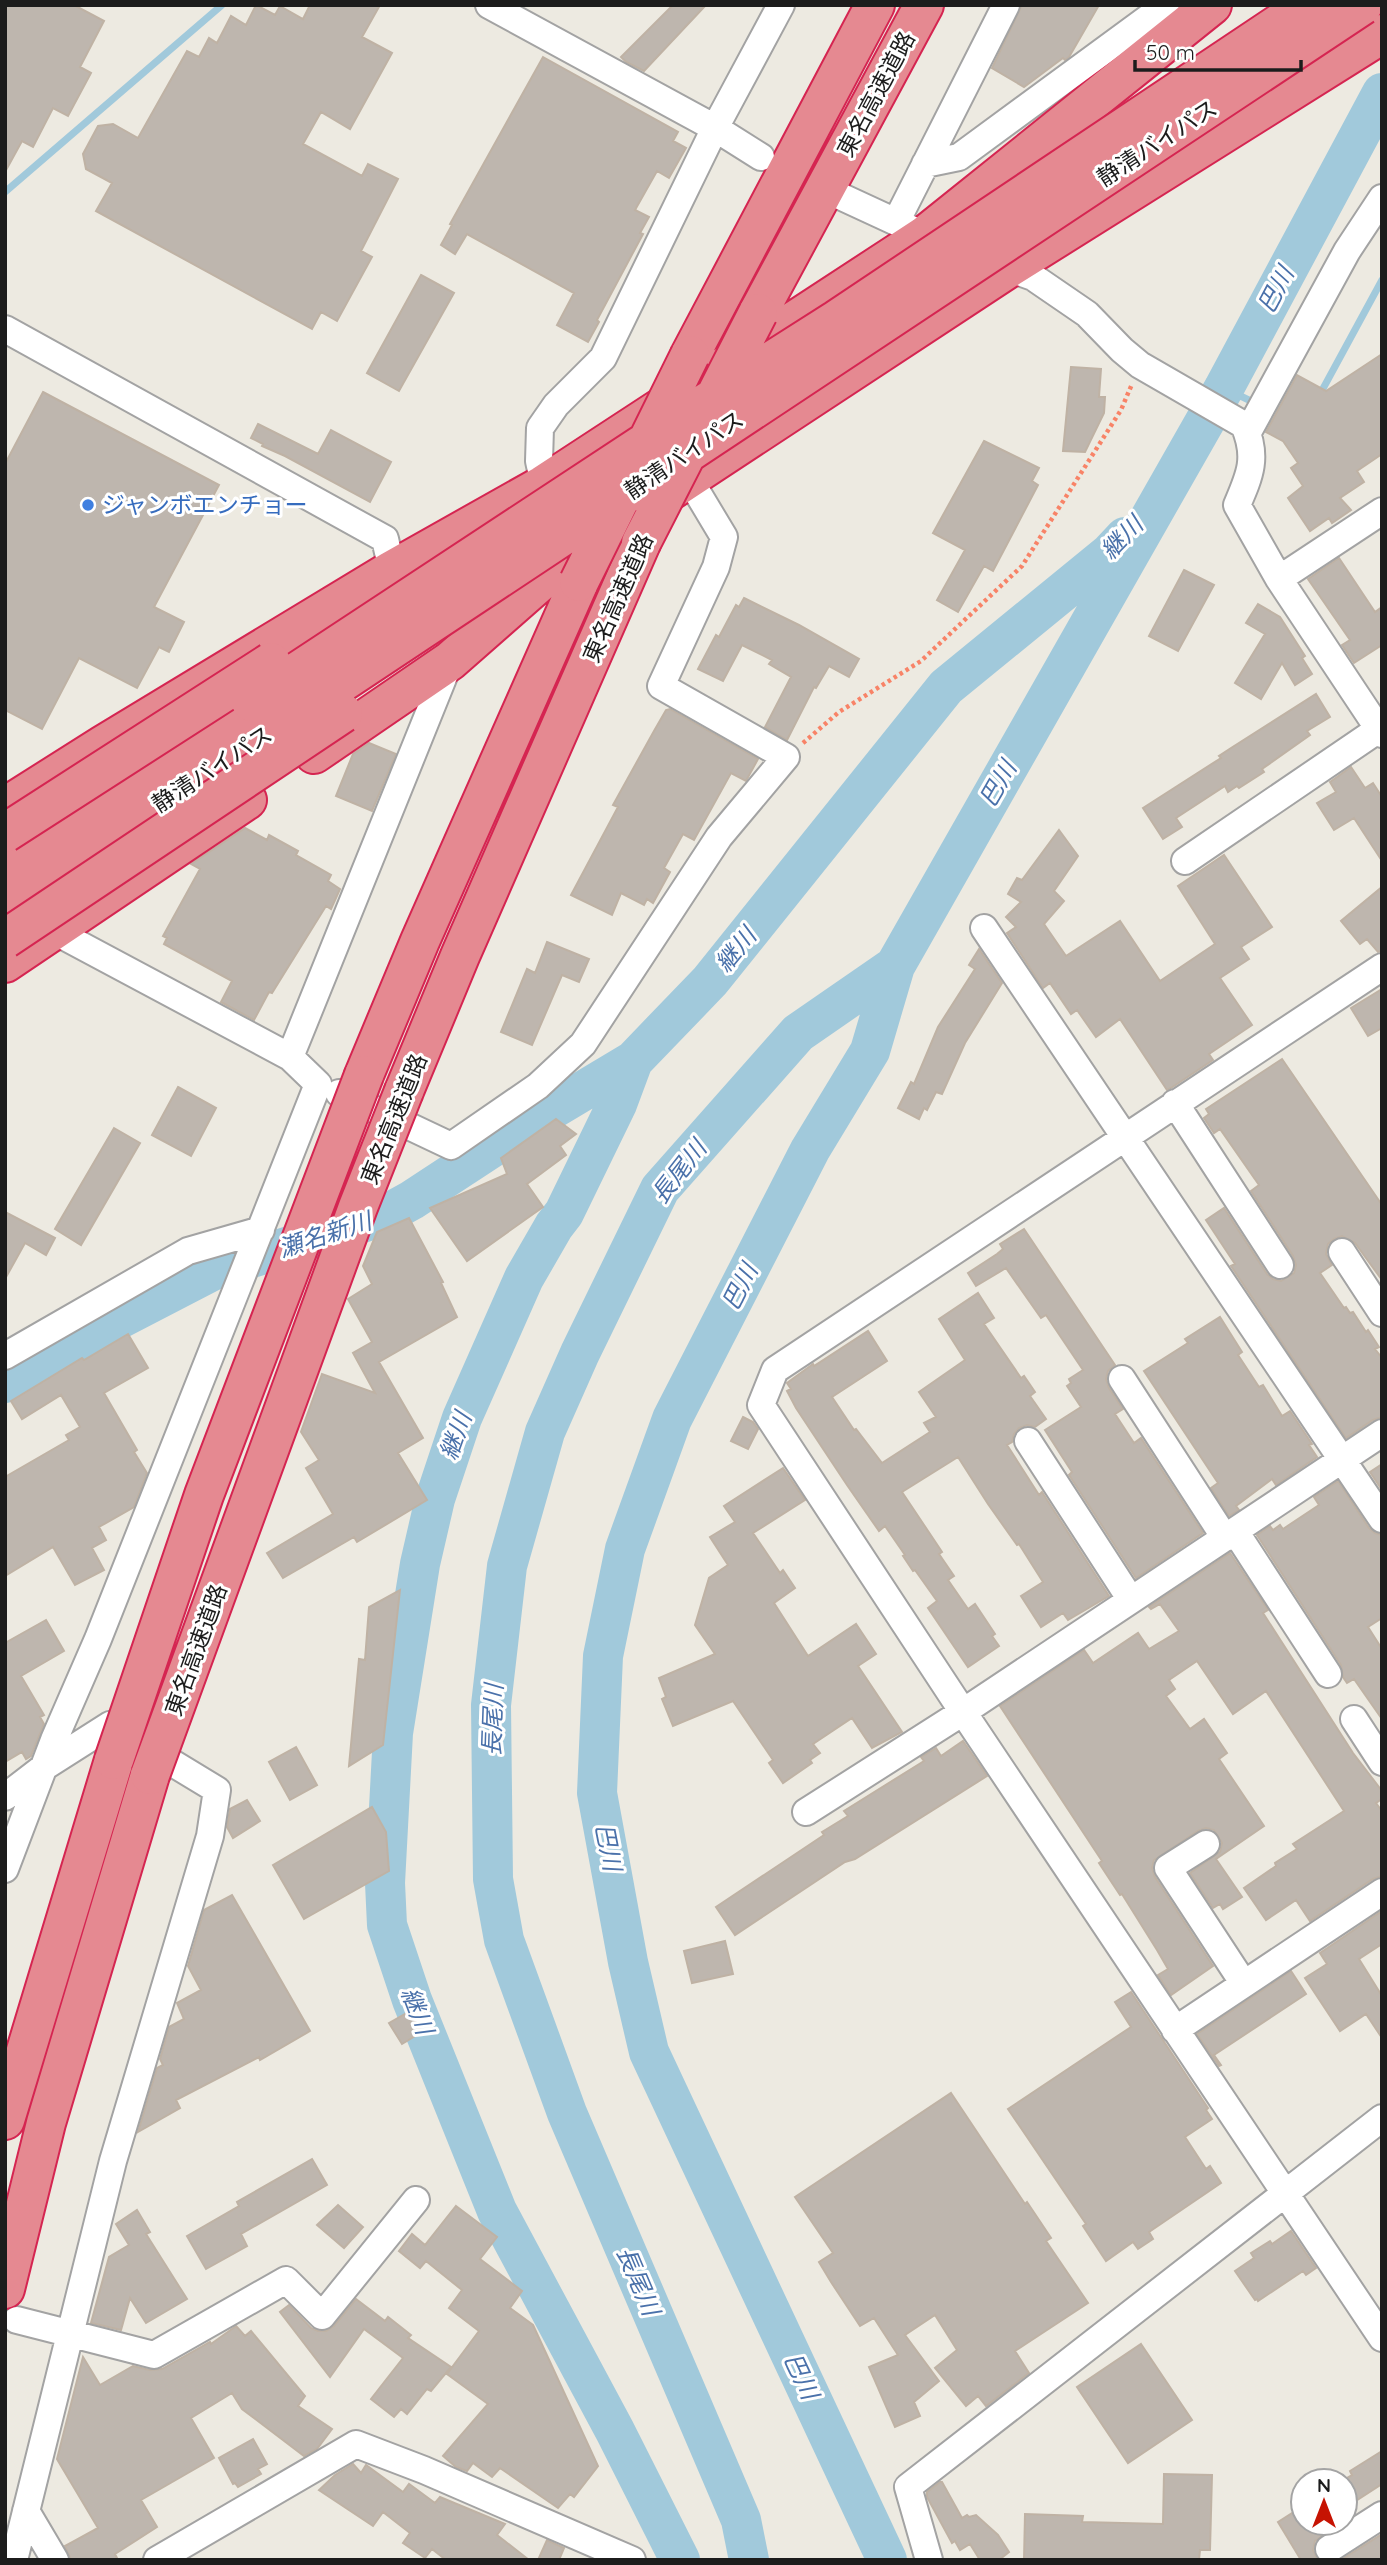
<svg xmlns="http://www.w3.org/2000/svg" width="1387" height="2565" font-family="Quicksand,'Noto Sans JP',sans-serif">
	<rect width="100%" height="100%" fill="#edeae1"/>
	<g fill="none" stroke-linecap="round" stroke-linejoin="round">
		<!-- stream -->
		<path stroke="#a1c9db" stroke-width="7" d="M5 192 222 5
			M1224 388 1257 404
			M1319 396 1382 280"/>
		<!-- river -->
		<path stroke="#a1c9db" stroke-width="40" d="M5 1383 50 1355 214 1270 381 1217 412 1200 531 1122 633 1061
			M680 2560 615 2431 497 2211 412 2000 387 1925 385 1883 393 1733 420 1564 435 1499 462 1418 524 1278 554 1226 564 1213 617 1104 633 1061 710 981 946 687 1110 553 1125 537
			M749 2560 741 2520 567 2113 504 1940 493 1879 491 1705 507 1566 545 1432 580 1353 660 1189 798 1033 895 966
			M887 2560 649 2052 628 1962 597 1793 603 1656 625 1549 672 1419 810 1150 870 1051 895 966 1224 388 1382 93"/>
	</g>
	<!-- building -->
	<path fill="#beb6ae" stroke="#bfb2a4" stroke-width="2" d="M5 5H74L104 21 80 67 91 73 68 116 53 108 33 147 22 141 5 172Z
		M256 5 275 15 280 6 303 19 310 5H380L362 37 392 53 350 129 321 112 303 144 362 176 368 164 398 179 361 251 372 257 337 321 321 312 312 329 96 211 112 183 86 169 83 154 98 126 113 124 138 138 187 51 199 57 209 38 217 43 231 16 246 25Z
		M673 5H706L644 71 626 62 621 57Z
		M1022 5H1099L1069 57 1065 60 1063 58 1024 87 992 68Z
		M543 57 678 132 673 141 686 148 669 178 657 171 635 210 649 217 640 233 643 234 597 320 599 322 588 342 557 325 574 293 467 234 455 254 441 245 452 225 450 224Z
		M421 275 454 293 399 391 367 373Z
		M1382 354V454L1357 471 1364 482 1340 498 1351 510 1332 523 1329 518 1310 531 1288 498 1303 486 1291 468 1298 463 1283 441 1266 432 1297 375 1326 391Z
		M1071 367 1101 369 1099 397H1105L1104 413 1085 452 1063 451Z
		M43 392 219 485 154 607 184 622 169 652 159 647 137 688 79 658 42 729 5 710V464Z
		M258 424 318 454 331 430 391 462 370 502 285 456 262 446 263 444 251 438Z
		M984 441 1039 468 1032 481 1038 485 993 571 984 566 958 612 937 600 965 550 933 533Z
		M1339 558 1375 612 1382 607V645L1354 663 1342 645 1350 640 1308 579Z
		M1184 570 1214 585 1178 651 1149 636Z
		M744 598 799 625 859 659 849 677 829 666 816 688 814 687 787 740 765 727 791 677 769 664 772 660 742 645 723 681 698 669 716 635 719 637 736 605 739 607Z
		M1258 604 1280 617 1305 656 1302 658 1312 674 1295 685 1282 663 1261 699 1235 683 1265 634 1246 623Z
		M1316 694 1330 717 1307 731 1310 735 1262 769 1264 772 1239 788 1237 786 1228 792 1225 786 1176 818 1182 827 1163 839 1143 808 1221 758 1219 756 1231 748Z
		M670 709 758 759 746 781 731 773 694 840 683 834 664 868 670 872 653 903 647 899 644 905 621 893 612 915 571 895 618 807 613 805 654 731 666 710Z
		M369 743 396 754 372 811 336 796 353 754Z
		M1351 767 1365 788 1373 783 1382 797V861L1354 818 1334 830 1317 803 1336 792 1330 782Z
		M245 828 267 840 269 835 298 851 296 855 331 875 328 881 340 889 331 909 326 906 272 993 269 992 254 1020 221 1002 232 981 164 944 167 938 163 936 200 869 191 864Z
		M1059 830 1078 856 1054 891 1064 901 1044 924 1066 956 1120 921 1160 981 1215 944 1178 886 1224 855 1272 927 1241 947 1249 959 1220 978 1252 1025 1209 1054 1213 1060 1171 1088 1167 1090 1120 1019 1096 1037 1077 1010 1071 1014 1050 983 1043 988 1007 933 1016 927 1006 917 1021 902 1008 894 1017 878 1022 880Z
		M1382 887V951L1378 952 1367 939 1360 944 1341 921Z
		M547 942 589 959 579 982 562 975 532 1045 501 1032 527 969 535 973Z
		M979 949 1002 983 965 1043 942 1094 936 1092 927 1110 924 1108 919 1119 898 1108 911 1082 914 1084 938 1027 975 969 969 965Z
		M1382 989V1028L1368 1036 1351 1008Z
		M1282 1059 1382 1205V1280L1355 1243 1342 1236 1334 1239 1328 1244 1326 1254 1332 1265 1320 1273 1344 1308 1346 1307 1350 1313 1353 1312 1366 1332 1368 1330 1379 1347 1375 1349 1382 1358V1417L1373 1420 1346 1438 1231 1266 1235 1264 1206 1220 1224 1208 1267 1274 1273 1279 1281 1281 1294 1273 1296 1265 1293 1256 1251 1191 1259 1185 1220 1129 1214 1133 1204 1118 1209 1114 1206 1109Z
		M178 1087 216 1108 191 1156 152 1135Z
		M556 1119 576 1134 560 1146 566 1155 527 1184 543 1207 467 1261 430 1208 507 1174 501 1158Z
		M114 1128 140 1143 81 1245 55 1229Z
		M5 1212 55 1238 46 1255 25 1243 5 1279Z
		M409 1218 443 1282 441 1283 457 1317 379 1362 423 1438 398 1453 427 1500 357 1542 354 1537 283 1578 267 1553 333 1514 306 1468 319 1460 301 1432 322 1374 375 1393 353 1353 372 1342 348 1299 372 1284 363 1266 377 1232Z
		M1024 1229 1115 1365 1108 1371 1106 1379 1109 1388 1123 1409 1115 1414 1134 1443 1141 1438 1203 1533 1136 1578 1069 1475 1072 1472 1045 1430 1081 1407 1067 1386 1071 1383 1069 1379 1083 1370 1046 1315 1041 1318 1006 1268 976 1286 968 1273 997 1254 1003 1249 1000 1244Z
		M978 1293 994 1318 984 1324 1021 1378 1024 1376 1035 1392 1030 1396 1046 1419 1035 1427 1027 1425 1019 1428 1014 1434 1012 1442 1007 1445 1039 1495 1042 1492 1109 1596 1068 1620 1063 1613 1041 1627 1021 1596 1043 1582 1019 1544 1017 1545 988 1504 958 1457 902 1492 942 1552 939 1554 954 1576 948 1580 968 1609 975 1604 995 1634 992 1636 999 1646 968 1667 928 1608 937 1601 915 1570 913 1571 903 1556 905 1555 885 1526 879 1531 847 1485 796 1408 787 1391 791 1389 787 1383 813 1364 814 1366 868 1331 887 1361 832 1397 854 1430 856 1429 882 1463 930 1432 924 1423 936 1417 919 1392 965 1360 939 1319Z
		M1220 1317 1242 1352 1238 1355 1259 1387 1263 1385 1282 1416 1290 1411 1312 1444 1309 1445 1317 1457 1276 1485 1272 1479 1236 1506 1239 1510 1229 1516 1211 1488 1218 1483 1144 1371 1188 1343 1185 1339Z
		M128 1334 148 1368 104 1393 137 1450 134 1452 147 1473 134 1507 99 1527 106 1540 92 1548 104 1570 75 1585 53 1547 5 1576V1477L69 1440 66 1435 80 1427 61 1395 22 1419 11 1401 82 1358 84 1360Z
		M743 1417 753 1422 758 1429 748 1449 731 1441Z
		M1382 1464V1490L1370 1472Z
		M783 1468 805 1500 753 1533 780 1573 783 1570 795 1588 774 1603 808 1656 856 1624 876 1654 858 1666 902 1732 872 1748 852 1718 813 1744 820 1753 810 1760 812 1763 783 1783 769 1763 773 1760 733 1701 673 1726 662 1699 666 1697 659 1678 715 1654 695 1625 709 1578 728 1565 710 1537 735 1522 724 1506Z
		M1338 1481 1369 1528 1375 1533 1382 1535V1618L1368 1627 1382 1649V1719L1354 1679 1347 1683 1343 1677 1341 1665 1257 1535 1270 1526 1273 1530 1280 1525 1283 1529 1319 1505 1314 1497Z
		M1230 1553 1268 1610 1263 1613 1353 1753 1382 1791V1799L1376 1803 1382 1811V1876L1373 1879 1310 1921 1296 1900 1266 1920 1244 1888 1276 1866 1275 1863 1297 1849 1293 1844 1344 1811 1266 1691 1233 1714 1197 1661 1169 1680 1175 1689 1166 1696 1190 1729 1204 1719 1227 1753 1219 1759 1264 1826 1216 1859 1242 1897 1223 1909 1220 1904 1213 1908 1190 1873 1220 1852 1222 1843 1214 1830 1206 1828 1198 1831 1154 1860 1152 1868 1155 1877 1213 1966 1171 1995 1158 1975 1168 1969 1157 1950 1122 1894 1120 1895 1099 1863 1102 1861 1000 1706 1084 1650 1093 1663 1138 1633 1149 1649 1179 1631 1160 1604 1151 1609 1149 1607Z
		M400 1590 383 1745 349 1766 359 1659 365 1660 369 1607Z
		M46 1620 64 1651 21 1676 44 1715 40 1717 44 1724 31 1756 26 1759 22 1752 5 1762V1643Z
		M963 1741 987 1776 855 1859 845 1862 735 1935 716 1907 824 1835 822 1832 848 1816 844 1811 924 1761 921 1757 936 1748 941 1756Z
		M296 1747 317 1785 290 1800 269 1762Z
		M247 1800 260 1821 233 1838 227 1827 230 1809Z
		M372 1807 386 1832 389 1871 304 1919 273 1865Z
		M232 1895 310 2031 260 2060 259 2057 176 2100 180 2108 138 2132 157 2068 163 2065 160 2059 169 2027 184 2019 177 2003 201 1990 188 1966 204 1910Z
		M1382 1911V1944L1359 1959 1382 1996V2038L1366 2014 1340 2031 1305 1978 1327 1964 1320 1953Z
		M725 1941 733 1974 692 1983 684 1951Z
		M1291 1971 1306 1994 1214 2055 1221 2065 1219 2066 1197 2034Z
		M1131 1992 1208 2108 1206 2110 1212 2119 1185 2137 1206 2169 1210 2166 1221 2183 1149 2232 1153 2239 1138 2249 1133 2242 1106 2261 1083 2226 1086 2224 1008 2109 1131 2027 1115 2002Z
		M410 2011 422 2032 402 2044 389 2023Z
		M951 2093 1025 2204 1027 2202 1051 2238 1046 2241 1088 2303 1015 2351 1029 2373 986 2406 978 2396 966 2406 935 2368 957 2350 935 2315 905 2335 939 2381 914 2402 920 2416 895 2427 869 2367 898 2355 874 2318 860 2326 831 2282 819 2262 833 2253 795 2197Z
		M312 2159 327 2185 241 2234 247 2246 206 2269 187 2236 239 2206 237 2202Z
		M338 2205 363 2227 344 2248 317 2225Z
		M456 2206 497 2237 480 2259 522 2291 510 2308 533 2325 598 2466 574 2497 570 2494 558 2508 500 2468 492 2477 473 2463 467 2471 456 2467 443 2456 488 2404 447 2374 479 2331 449 2308 462 2290 426 2261 420 2268 399 2251 412 2234 425 2245Z
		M137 2210 150 2232 146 2234 187 2299 146 2323 130 2298 121 2330 91 2323 109 2257 129 2245 116 2224Z
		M1291 2231 1316 2268 1306 2275 1303 2271 1258 2301 1257 2299 1255 2300 1235 2271 1254 2258 1251 2253 1270 2241 1272 2244Z
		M356 2299 385 2321 388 2317 411 2335 408 2338 451 2367 431 2391 427 2389 407 2414 401 2409 394 2417 371 2399 403 2358 364 2329 330 2377 280 2312 289 2305 311 2328 318 2331H326L334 2326Z
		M236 2326 245 2336 251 2331 305 2396 298 2406 332 2429 317 2449 304 2456 242 2409 232 2393 191 2418 214 2458 141 2500 157 2527 115 2554 118 2560H71L65 2546 98 2528 57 2459 83 2357 100 2385 133 2366 150 2370 162 2369 210 2342 211 2344Z
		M1141 2344 1192 2420 1128 2463 1077 2387Z
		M253 2439 267 2464 258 2469 261 2474 238 2487 235 2483 233 2484 219 2458Z
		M1382 2451V2484L1345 2508V2479L1352 2475 1350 2471Z
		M353 2464 361 2473 366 2465 403 2492 409 2484 435 2503 440 2497 505 2524 497 2535 529 2560H446L432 2549 425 2558 403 2543 410 2533 383 2512 373 2526 319 2490 335 2475Z
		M1164 2474 1212 2475 1210 2550H1200L1199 2560H1024L1025 2514 1083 2516 1082 2522 1163 2524Z
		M940 2482H942L962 2518 967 2515 969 2517 976 2515 998 2535 1009 2552 999 2560H980L970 2544 960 2550 955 2541 952 2543 927 2497V2492Z
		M1303 2506V2523H1340L1315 2541 1313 2550 1318 2560H1301L1278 2522Z
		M1382 2534V2560H1341Z
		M547 2540 564 2548 559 2560H538Z"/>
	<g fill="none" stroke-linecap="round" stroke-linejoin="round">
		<!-- street casing -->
		<g stroke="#a3a3a3" stroke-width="30">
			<path id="street" d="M489 5 715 128 761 157
				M925 164 959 157 1166 5
				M842 197 935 240
				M896 222 1006 5
				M997 264 1033 277 1087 314 1122 350 1140 365 1244 425C1258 457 1250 475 1237 505L1279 579 1382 734
				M5 329 385 539 392 570
				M1248 432 1347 251 1382 198
				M547 499 539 461 540 428 556 405 603 358 715 128 781 5
				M1279 579 1382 511
				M1185 861 1379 729
				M984 928 1382 1519
				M1382 967 775 1370 761 1405 963 1712 1382 2338
				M290 1057 450 661
				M339 1093 451 1146 538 1086 583 1044 719 837 786 757 661 686 716 567 724 537 688 477
				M1175 1103 1280 1265
				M1342 1252 1382 1313
				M5 1356 188 1251 261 1230
				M1122 1379 1225 1538
				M1028 1441 1131 1600
				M1235 1531 1328 1674
				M1354 1719 1382 1762
				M5 1797 44 1767 110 1725 217 1790 210 1836 113 2161 14 2560
				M806 1812 963 1712 1382 1433
				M1206 1844 1168 1868 1244 1984
				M5 1869 54 1740 98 1639 318 1084 290 1057 41 924
				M1175 2030 1382 1892
				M17 2320 154 2355 286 2280 322 2316 416 2200
				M26 2511 55 2560
				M1329 2549 1382 2515
				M157 2560 356 2444 424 2470 632 2560
				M929 2560 908 2487 1382 2118"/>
		</g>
		<!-- highway casing -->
		<g stroke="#d52551" stroke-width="42">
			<path id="highway" d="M758 313 924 5
				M690 355 875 5
				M314 754 450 661 565 560 1009 268 1382 34
				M5 807 103 745 392 570 543 485 924 236 1212 5
				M5 865 251 702
				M5 904 269 731
				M5 963 247 800
				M364 1075 420 941 579 582
				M404 1091 460 956 641 543
				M5 2120 114 1760
				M5 2289 46 2123 150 1775"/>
		</g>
		<!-- path -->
		<path stroke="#f88367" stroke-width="4.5" stroke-dasharray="3.5 3.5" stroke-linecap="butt" d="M803 743 839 712 921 661 1022 566 1121 410 1132 384"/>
		<!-- street -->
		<use href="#street" stroke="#fff" stroke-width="26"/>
		<!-- highway -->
		<use href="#highway" stroke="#e58991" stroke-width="38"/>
		<!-- highway-bridge casing -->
		<g stroke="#d52551" stroke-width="42" stroke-linecap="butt">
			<path id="highway-bridge" d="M716 395 758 313
				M647 442 690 355
				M641 543 686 455
				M579 582 620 499
				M251 702 696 409 836 320 1307 5
				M269 731 1363 5
				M5 833 271 662
				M5 939 343 713
				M114 1760 204 1495 364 1075
				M150 1775 358 1207 404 1091"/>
		</g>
		<!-- highway-bridge -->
		<use href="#highway-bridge" stroke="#e58991" stroke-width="38"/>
	</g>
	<!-- markers -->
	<circle fill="#3f7fe0" stroke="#fff" stroke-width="2.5" cx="88" cy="505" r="7"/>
	<g text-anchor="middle" stroke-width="6" stroke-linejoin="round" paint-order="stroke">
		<!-- street labels -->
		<g font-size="23" fill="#1c1c1c" stroke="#fff">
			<text transform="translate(876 94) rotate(-62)" y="8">東名高速道路</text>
			<text transform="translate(1157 143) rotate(-33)" y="8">静清バイパス</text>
			<text transform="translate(684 455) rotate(-34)" y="8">静清バイパス</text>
			<text transform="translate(618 598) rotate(-66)" y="8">東名高速道路</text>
			<text transform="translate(212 769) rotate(-33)" y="8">静清バイパス</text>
			<text transform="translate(394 1119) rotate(-68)" y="8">東名高速道路</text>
			<text transform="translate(196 1650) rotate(-70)" y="8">東名高速道路</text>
		</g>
		<!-- shop labels -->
		<g font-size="23" fill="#366cbe" stroke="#fff" text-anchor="start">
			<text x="102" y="513">ジャンボエンチョー</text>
		</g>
		<!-- water labels -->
		<g font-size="24" font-style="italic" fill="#4a71aa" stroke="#fff">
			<text transform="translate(1276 290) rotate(-62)" y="8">巴川</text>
			<text transform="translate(1122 538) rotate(-46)" y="8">継川</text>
			<text transform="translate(998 784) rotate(-60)" y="8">巴川</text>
			<text transform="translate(736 950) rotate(-51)" y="8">継川</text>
			<text transform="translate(679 1172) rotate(-52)" y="8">長尾川</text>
			<text transform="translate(325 1235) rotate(-18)" y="8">瀬名新川</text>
			<text transform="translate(740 1287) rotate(-63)" y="8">巴川</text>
			<text transform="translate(456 1436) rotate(-70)" y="8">継川</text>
			<text transform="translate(493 1720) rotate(-88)" y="8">長尾川</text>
			<text transform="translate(608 1847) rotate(79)" y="8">巴川</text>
			<text transform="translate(417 2011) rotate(69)" y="8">継川</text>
			<text transform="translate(638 2281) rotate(67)" y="8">長尾川</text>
			<text transform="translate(801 2376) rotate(65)" y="8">巴川</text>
		</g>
	</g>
	<!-- border -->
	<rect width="1387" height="2565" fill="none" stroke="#1c1c1c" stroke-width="14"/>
	<!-- north arrow -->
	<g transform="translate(1324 2502)"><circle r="33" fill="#ffffff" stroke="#a4a4a4" stroke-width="2"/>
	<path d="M0-5L12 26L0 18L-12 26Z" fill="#c61302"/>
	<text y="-10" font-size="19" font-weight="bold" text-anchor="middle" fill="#1c1c1c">N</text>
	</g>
	<!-- scale -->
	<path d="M1135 60v10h166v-10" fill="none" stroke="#1c1c1c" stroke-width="3.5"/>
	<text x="1146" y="60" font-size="21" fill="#1c1c1c" stroke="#ffffff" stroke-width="5" paint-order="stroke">50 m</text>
</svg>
